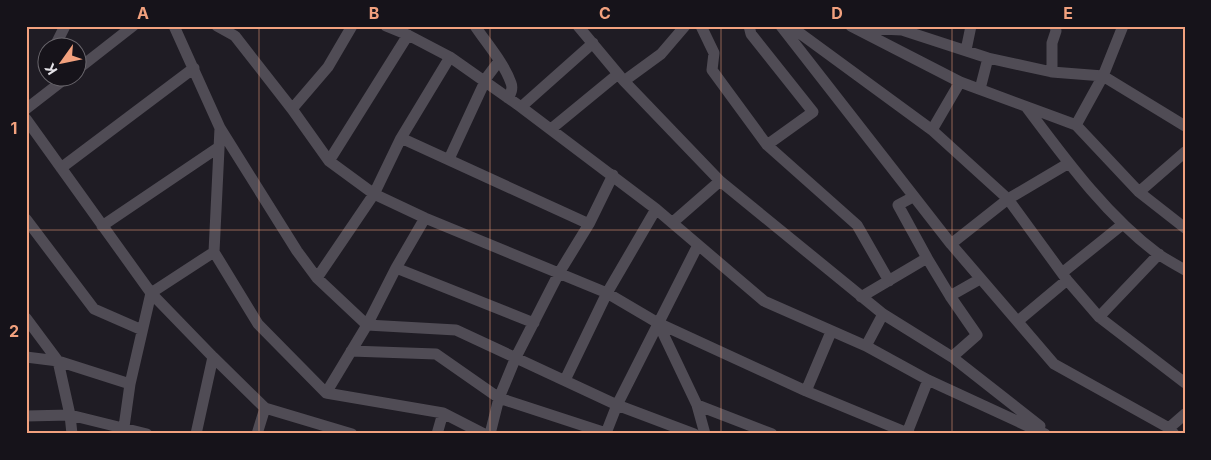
<svg xmlns="http://www.w3.org/2000/svg" width="1211" height="460" font-family="Inter,sans-serif">
	<rect width="100%" height="100%" fill="#1f1c24"/>
	<g fill="none" stroke-linecap="round" stroke-linejoin="round">
		<!-- minor -->
		<path stroke="#504c55" stroke-width="11" d="M174 26 220 128 214 252 258 324 326 393 443 413 484 434
			M217 26 235 36 292 109 329 161 374 194 425 218 607 293 658 323 806 391 910 434
			M386 26 408 35 450 57 521 107 656 209 764 301 866 346 928 380 1045 434
			M475 26C487 44 504 63 511 83 513 88 511 94 508 98
			M578 26 624 81 720 181 883 314 952 357 1040 426
			M701 26 714 53 712 70 767 145 857 225 889 281
			M749 26 751 34 813 112 767 145
			M781 26 951 244 1054 364 1169 428 1174 434
			M790 26 932 130 1008 199 1067 280 1099 317 1185 383
			M851 26 960 82 1076 125 1139 192 1185 228
			M859 28 902 30 988 58 1052 72 1103 76 1185 126
			M54 48 65 26
			M966 50 971 26
			M78 69 133 26
			M1052 72V43L1056 31 1055 26
			M624 81 661 54 685 26
			M980 89 988 58
			M521 107 593 43
			M1027 108C1066 160 1106 215 1158 254 1167 260 1176 265 1185 270
			M26 109 66 78
			M292 109 328 67 352 26
			M26 119 151 293 213 357 265 408 352 434
			M1076 125 1103 76 1123 26
			M220 128 297 251 317 278 367 325 456 330 617 405 694 434
			M551 129 618 74
			M932 130 960 82
			M401 138 589 224
			M449 159 487 77 499 61
			M329 161 408 35
			M61 168 194 68
			M1139 192 1185 152
			M913 197 898 205 927 258
			M26 219 94 309 142 330
			M672 223 720 181
			M102 226 219 147
			M951 244 1008 199 1069 163
			M396 268 534 323
			M1062 273 1123 224
			M317 278 374 194 401 138 450 57
			M861 297 927 258 950 296
			M1099 317 1159 254
			M26 318 58 361 70 415 72 434
			M1018 321 1067 280
			M658 323 697 405 705 434
			M866 346 883 314
			M351 351 436 354 499 398 606 433
			M26 357 58 361 130 384
			M952 357 977 335 950 296 980 279
			M565 380 607 293 656 209
			M806 391 831 332
			M326 393 367 325 396 268 425 218
			M697 405 772 434
			M26 416 70 415 147 434
			M1169 428 1185 414
			M907 433 928 380
			M123 434 130 384 151 293 214 252
			M196 434 213 357
			M257 434 265 408
			M437 434 443 413
			M490 434 499 398 516 357 559 273 589 224 613 175
			M607 434 606 433 617 405 698 245"/>
	</g>
	<!-- grid -->
	<path fill="none" stroke="#f2a17e" stroke-width="1" stroke-opacity="0.55" d="M259 26V434M490 26V434M721 26V434M952 26V434M26 230H1185"/>
	<!-- border -->
	<rect width="1211" height="460" fill="none" stroke="#16131a" stroke-width="55"/>
	<!-- north arrow -->
	<g transform="translate(62 62) rotate(237)"><circle r="24" fill="#16131a" stroke="#69666c"/>
	<path d="M0-4L9 19L0 12L-9 19Z" fill="#f2a17e"/>
	<text y="-8" font-size="14" font-weight="bold" text-anchor="middle" fill="#e5e3e8">K</text>
	</g>
	<rect x="28" y="28" width="1156" height="404" fill="none" stroke="#f2a17e" stroke-width="2"/>
	<g font-size="16" text-anchor="middle" font-weight="bold" fill="#f2a17e">
		<text x="143" y="19">A</text>
		<text x="374" y="19">B</text>
		<text x="605" y="19">C</text>
		<text x="837" y="19">D</text>
		<text x="1068" y="19">E</text>
		<text x="14" y="134">1</text>
		<text x="14" y="337">2</text>
	</g>
</svg>
